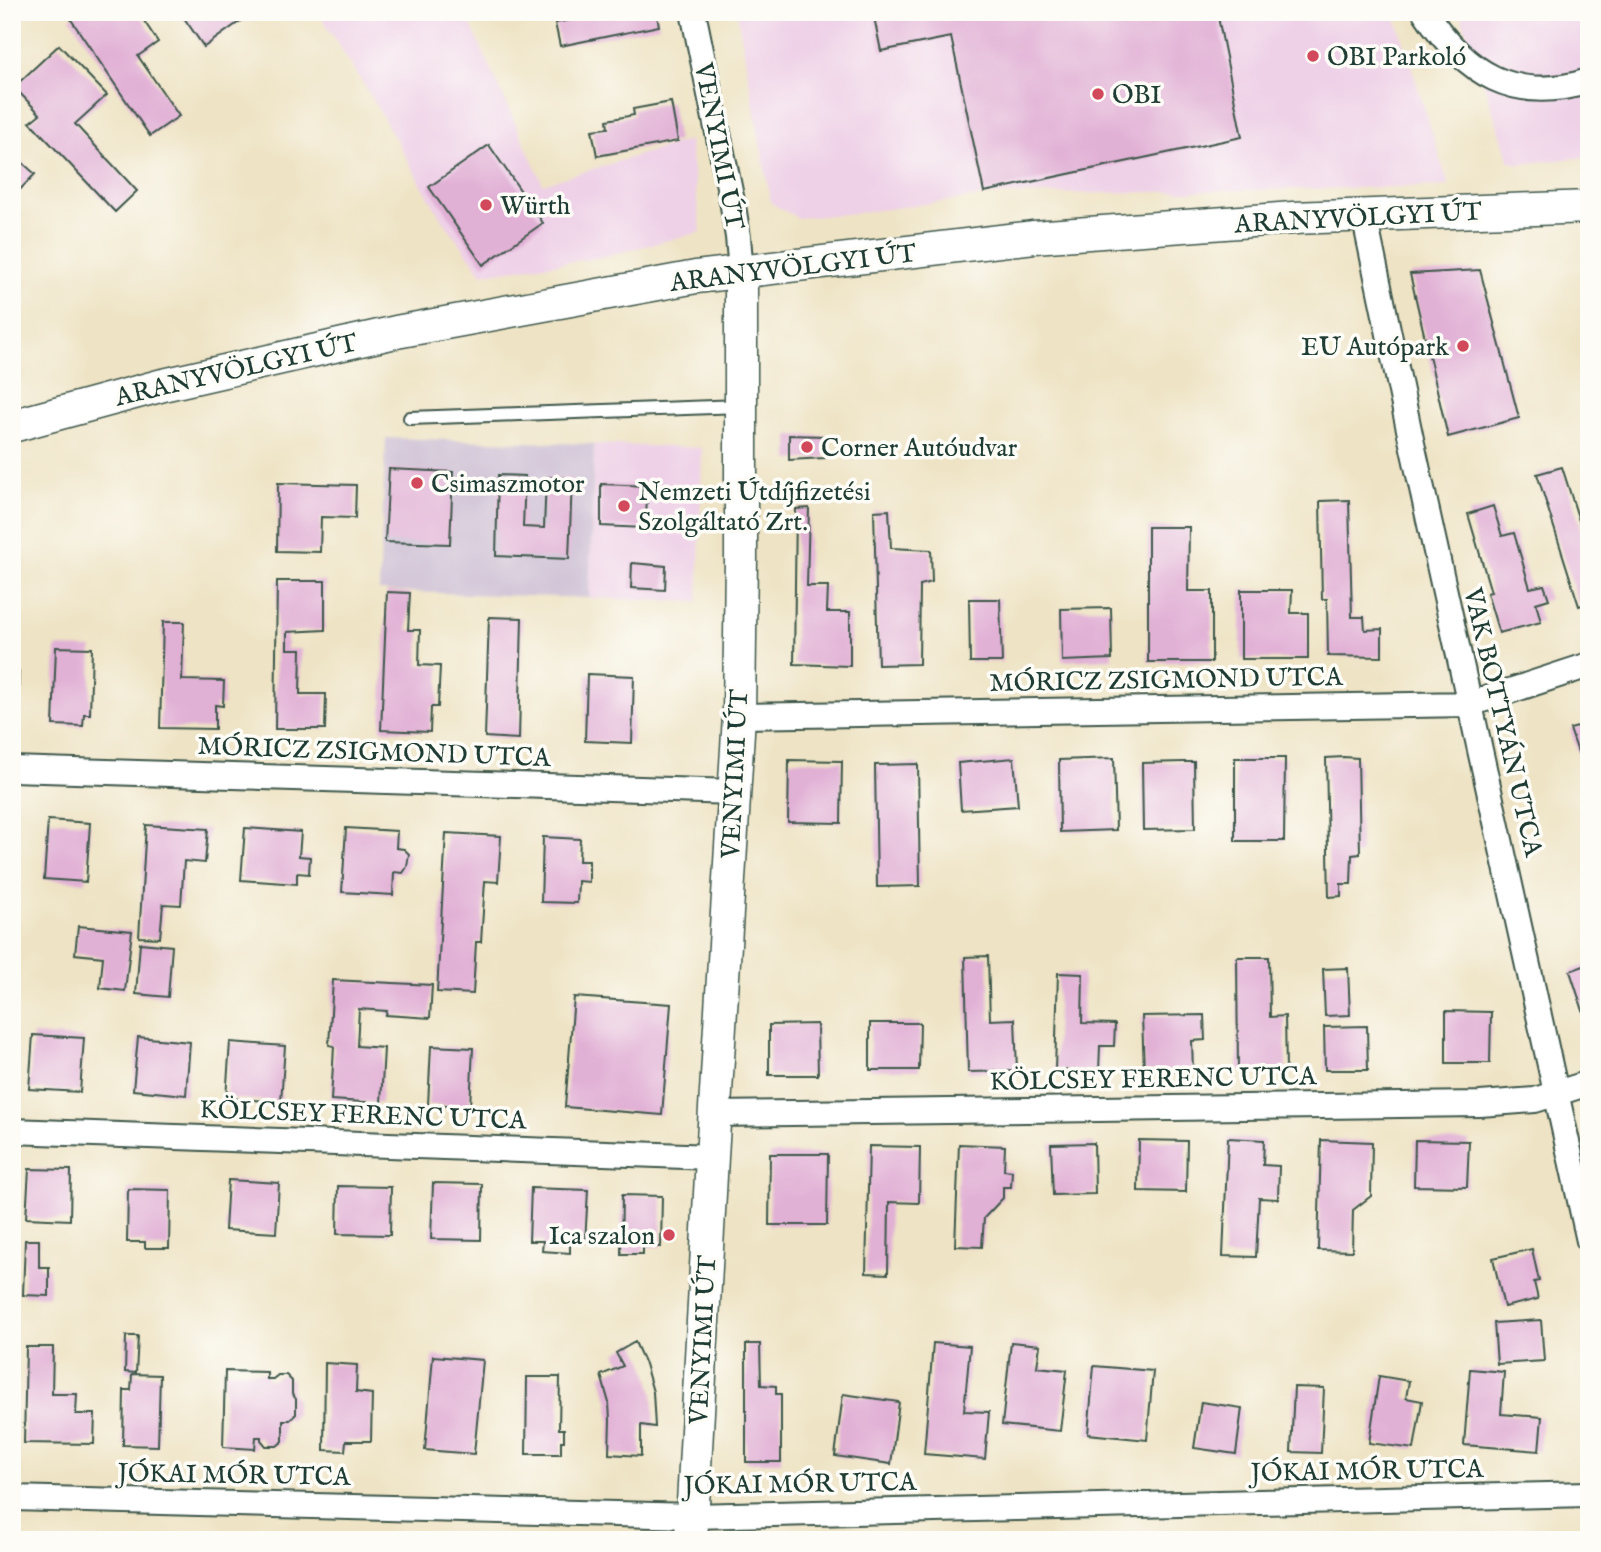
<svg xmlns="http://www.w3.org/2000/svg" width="1601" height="1552" font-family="'IM FELL English',serif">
	<rect width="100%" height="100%" fill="#fdfcf7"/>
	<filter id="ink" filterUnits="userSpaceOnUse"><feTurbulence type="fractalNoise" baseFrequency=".0143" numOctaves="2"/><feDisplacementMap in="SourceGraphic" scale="14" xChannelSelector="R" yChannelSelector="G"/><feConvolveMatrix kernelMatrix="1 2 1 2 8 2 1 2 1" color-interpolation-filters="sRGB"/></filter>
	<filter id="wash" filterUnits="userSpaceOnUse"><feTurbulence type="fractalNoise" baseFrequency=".00686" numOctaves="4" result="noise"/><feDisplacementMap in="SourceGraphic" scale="28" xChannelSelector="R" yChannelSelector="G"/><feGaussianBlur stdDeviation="1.57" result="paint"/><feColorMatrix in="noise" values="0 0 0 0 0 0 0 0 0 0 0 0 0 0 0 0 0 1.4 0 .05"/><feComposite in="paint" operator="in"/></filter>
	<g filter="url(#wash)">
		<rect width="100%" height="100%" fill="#eee3c4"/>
		<!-- built -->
		<path fill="#eed0e7" d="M318 12H465L543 184 689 140 701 232 597 258 482 274 438 213 369 93Z
			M737 12H1394L1449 186 994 195 857 213 798 218 771 203Z
			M1460 12H1589V157L1517 164 1509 160Z
			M594 444 702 448 698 602 589 598Z"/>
		<!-- industrial -->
		<path fill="#ccbed3" d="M386 438 594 444 589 598 379 591Z"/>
		<g id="blocks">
			<!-- building -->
			<path fill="#e1b0d5" d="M79 12H138L158 42 138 56 179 116 150 136 70 18Z
				M180 12H243L246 17 204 47Z
				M578 12H656L659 26 560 46 555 23 580 18Z
				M873 12H1217L1242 137 984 192 951 37 881 51Z
				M59 45 107 95 75 124 137 191 115 212 30 122 40 114 14 87Z
				M671 102 678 141 597 156 592 130 608 128 607 120 634 115 633 109Z
				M489 145 543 223 483 265 429 187Z
				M12 153 35 174 12 198Z
				M1480 270 1519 418 1448 437 1410 274Z
				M789 435 825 436V458L789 460Z
				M1562 467 1589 552V603L1579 606 1537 474Z
				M389 469 453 472 450 544 385 542Z
				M498 475 525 476 523 527 544 528 546 477 572 478 569 559 496 556Z
				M278 483 356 485 355 518 321 517 320 552 277 551Z
				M601 484 648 486 645 528 601 526Z
				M1349 500 1352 617H1364L1365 630 1382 629V657L1328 656 1327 599H1322L1320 501Z
				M1493 506 1502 536 1514 533 1530 588 1544 585 1549 599 1536 603 1541 622 1499 633 1487 593 1491 592 1468 514Z
				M809 508 807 586H828L827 612H850V666L794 664 796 509Z
				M889 510 891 548 931 550 932 582 920 585 919 664 878 665 874 511Z
				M1148 527H1189L1188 591H1212V662H1148Z
				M632 563 666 566 665 590 631 588Z
				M277 581H325V630L287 632V649H301L300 694H326L325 729H275Z
				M1241 590H1292L1291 613H1308V659H1241Z
				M387 592 410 593 408 630H420L419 665 440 666 438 707H431L430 732 381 730Z
				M969 599H1000L1002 662H970Z
				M1111 608 1112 659 1062 661 1061 609Z
				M489 617 522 618 519 739 485 737Z
				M163 622H184L182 680 224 681 223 706 215 705V729L160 728Z
				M56 647 92 648 90 714H84L83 726 53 725Z
				M12 671 19 672 18 709H12Z
				M587 674 634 676 632 743 585 741Z
				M1589 724V761L1582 764 1570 729Z
				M1343 757 1358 758 1360 854 1352 855 1351 884H1341V896L1329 897 1326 758Z
				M1014 758 1018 806 961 810 958 763Z
				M1114 758 1116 830 1060 832 1059 760Z
				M1235 758H1285L1284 841H1235Z
				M789 760 842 761 841 823 788 822Z
				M1184 762H1194L1195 829 1143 830 1142 763Z
				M918 764 920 886 877 887 875 765Z
				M48 820 90 823 86 882 44 879Z
				M146 825 208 829 205 863 184 861 181 905 163 904 160 938 139 937Z
				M245 828 301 832 299 856 310 857 309 874 297 873V884L241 880Z
				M346 828 397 831 396 848 404 849 409 854 407 867 403 873 394 872 393 895 342 892Z
				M12 832H18L17 871H12Z
				M446 833 501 836 498 882 485 881 481 942H476L473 994 437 992Z
				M543 837 580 839 579 861H589V882L578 881 577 903 541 902Z
				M78 926 132 931 125 991 100 988 103 957 75 954Z
				M140 943 172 946 168 997 136 994Z
				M988 956 990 1020 1015 1019 1017 1071 968 1072 965 957Z
				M1237 957H1269L1270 1017 1285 1016 1286 1070 1238 1071Z
				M1589 964V1026H1588L1570 971Z
				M1348 968 1350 1015 1325 1016 1323 969Z
				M1058 973 1083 974 1082 1023 1115 1024 1114 1046H1100L1099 1071 1055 1070Z
				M333 980 432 985 430 1018 386 1015 387 1011 359 1009 357 1046 384 1048 381 1103 331 1100 334 1046 329 1045Z
				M574 997 671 1004 662 1115 565 1107Z
				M1446 1011 1491 1012 1490 1063H1446Z
				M1204 1015 1205 1040 1192 1041 1193 1070 1144 1072 1142 1016Z
				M870 1023H920L919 1070H870Z
				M817 1024 818 1075H769V1025Z
				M1367 1026 1368 1070H1325L1324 1027Z
				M33 1035 84 1038 80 1092 29 1089Z
				M138 1037 190 1042 186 1095 133 1090Z
				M230 1042 285 1046 281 1102 226 1098Z
				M431 1046 473 1048 470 1107 428 1105Z
				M1228 1138 1264 1140 1263 1165 1279 1166 1278 1199 1259 1198 1256 1257 1223 1256Z
				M1139 1140 1187 1141 1186 1192 1138 1191Z
				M1321 1140 1372 1142 1371 1196 1353 1210 1352 1251 1318 1250Z
				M1415 1140 1469 1141 1467 1187 1414 1186Z
				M1094 1143 1095 1194 1053 1195 1051 1144Z
				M959 1144 1005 1146 1004 1170 1012 1171 1011 1187H1003V1198L984 1218 982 1247 955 1246Z
				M869 1146 920 1147 919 1203 889 1202 888 1274 866 1273Z
				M770 1154H828L827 1225H769Z
				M29 1169 71 1170 70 1220 26 1218Z
				M228 1180 279 1183 276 1233 225 1230Z
				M433 1183 482 1184 481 1240 431 1239Z
				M338 1186 391 1187 390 1235 337 1234Z
				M531 1188 588 1190 585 1243H570V1253L542 1251 543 1241H529Z
				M128 1189 170 1190 169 1248H145V1242H127Z
				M622 1195 662 1196 661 1247H643V1254H621Z
				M25 1240H39V1267H49V1296L23 1295Z
				M1532 1249 1539 1281 1534 1282 1538 1299 1504 1307 1493 1258Z
				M1541 1320 1544 1361 1497 1364 1494 1323Z
				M126 1336H138L136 1373 125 1372Z
				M635 1342 645 1364 653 1392 655 1427 641 1425V1456L609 1454 610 1420 609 1403 601 1375 623 1366 616 1353Z
				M1011 1342 1040 1345 1037 1367 1067 1370 1060 1431 1002 1425Z
				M933 1343 970 1346 964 1411 989 1412 985 1459 924 1454Z
				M746 1344H760L761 1385 776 1386V1394H781V1462H746Z
				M26 1347H53L52 1394H77L76 1414H95L94 1444 24 1443Z
				M433 1356 483 1360 474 1454 425 1450Z
				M325 1363 357 1365 356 1392 372 1394 371 1441H346L345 1451 324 1450Z
				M1094 1366 1153 1371 1147 1440 1088 1434Z
				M1470 1369 1504 1372 1501 1414 1542 1417 1539 1451 1464 1445Z
				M225 1371 267 1372V1379H273L278 1375H286L292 1381V1394L296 1399V1414L290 1420H283V1441L277 1446H266L261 1440V1437H256L255 1449 223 1447Z
				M132 1374 160 1375 158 1446 123 1445 124 1390H131Z
				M1379 1376 1409 1381 1406 1398 1422 1401 1414 1449 1369 1443Z
				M527 1377H560L559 1429H564V1441H561V1454H526Z
				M1294 1387 1324 1388 1321 1453 1291 1452Z
				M843 1394 899 1402 891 1464 835 1456Z
				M1201 1402 1242 1408 1236 1454 1194 1448Z"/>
		</g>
	</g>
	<g filter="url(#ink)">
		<use href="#blocks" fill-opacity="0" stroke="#3e564a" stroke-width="2"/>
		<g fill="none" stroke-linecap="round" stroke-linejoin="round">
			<!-- service casing -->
			<g stroke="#3e564a" stroke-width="16">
				<path id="service" d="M410 418 741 406"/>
			</g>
			<!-- minor casing -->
			<g stroke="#3e564a" stroke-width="28">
				<path id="minor" d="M693 12 733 206 738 237 741 272
					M1425 12C1466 74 1514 104 1589 81
					M1364 215 1411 439 1589 1241
					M739 716 1470 704 1589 665
					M12 769 734 792
					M715 1114 1480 1104 1535 1100 1589 1083
					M12 1131 712 1157
					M12 1498 693 1516 1589 1494"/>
			</g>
			<!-- tertiary casing -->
			<g stroke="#3e564a" stroke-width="35">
				<path id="tertiary" d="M12 426 163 385 396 332 696 277 1034 237 1293 218 1589 207
					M691 1540 712 1157 739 716 741 557V272"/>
			</g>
			<!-- service -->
			<use href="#service" stroke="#fff" stroke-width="12"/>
			<!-- minor -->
			<use href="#minor" stroke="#fff" stroke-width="24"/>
			<!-- tertiary -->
			<use href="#tertiary" stroke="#fff" stroke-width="32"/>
		</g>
	</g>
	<!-- markers -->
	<g fill="#d1495b" stroke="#fdfcf7" stroke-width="2.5">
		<circle cx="1313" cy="56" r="7"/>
		<circle cx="1098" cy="94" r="7"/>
		<circle cx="486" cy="205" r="7"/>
		<circle cx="1463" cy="346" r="7"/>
		<circle cx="807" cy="447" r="7"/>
		<circle cx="417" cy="483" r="7"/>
		<circle cx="624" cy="506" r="7"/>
		<circle cx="669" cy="1235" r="7"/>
	</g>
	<g text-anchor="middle" stroke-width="7" stroke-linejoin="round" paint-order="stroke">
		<!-- poi labels -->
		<g font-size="26" fill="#1f3d34" stroke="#fdfcf7" text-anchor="start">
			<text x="1327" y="65">OBI Parkoló</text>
			<text x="1112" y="103">OBI</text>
			<text x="500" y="214">Würth</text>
			<text x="1449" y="355" text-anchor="end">EU Autópark</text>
			<text x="821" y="456">Corner Autóudvar</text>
			<text x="431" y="492">Csimaszmotor</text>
			<text x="638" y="500">Nemzeti Útdíjfizetési<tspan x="638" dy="30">Szolgáltató Zrt.</tspan></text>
			<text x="655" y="1244" text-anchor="end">Ica szalon</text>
		</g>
		<!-- street labels -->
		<g font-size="26" fill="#1f3d34" stroke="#fdfcf7">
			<text transform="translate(720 146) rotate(79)" y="9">VENYIMI ÚT</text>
			<text transform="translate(1358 217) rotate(-3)" y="9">ARANYVÖLGYI ÚT</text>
			<text transform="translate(793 267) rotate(-7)" y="9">ARANYVÖLGYI ÚT</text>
			<text transform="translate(236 369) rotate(-13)" y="9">ARANYVÖLGYI ÚT</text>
			<text transform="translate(1166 679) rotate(-1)" y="9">MÓRICZ ZSIGMOND UTCA</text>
			<text transform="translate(1504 722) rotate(77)" y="9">VAK BOTTYÁN UTCA</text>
			<text transform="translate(374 751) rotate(2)" y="9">MÓRICZ ZSIGMOND UTCA</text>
			<text transform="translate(734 774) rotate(-87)" y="9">VENYIMI ÚT</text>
			<text transform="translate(1153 1078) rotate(-1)" y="9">KÖLCSEY FERENC UTCA</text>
			<text transform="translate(363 1114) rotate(2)" y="9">KÖLCSEY FERENC UTCA</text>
			<text transform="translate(702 1340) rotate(-87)" y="9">VENYIMI ÚT</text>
			<text transform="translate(1367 1470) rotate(-1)" y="9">JÓKAI MÓR UTCA</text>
			<text transform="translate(234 1474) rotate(1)" y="9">JÓKAI MÓR UTCA</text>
			<text transform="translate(800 1483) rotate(-1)" y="9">JÓKAI MÓR UTCA</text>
		</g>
	</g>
	<!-- margin -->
	<rect width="1601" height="1552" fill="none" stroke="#fdfcf7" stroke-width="42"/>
</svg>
